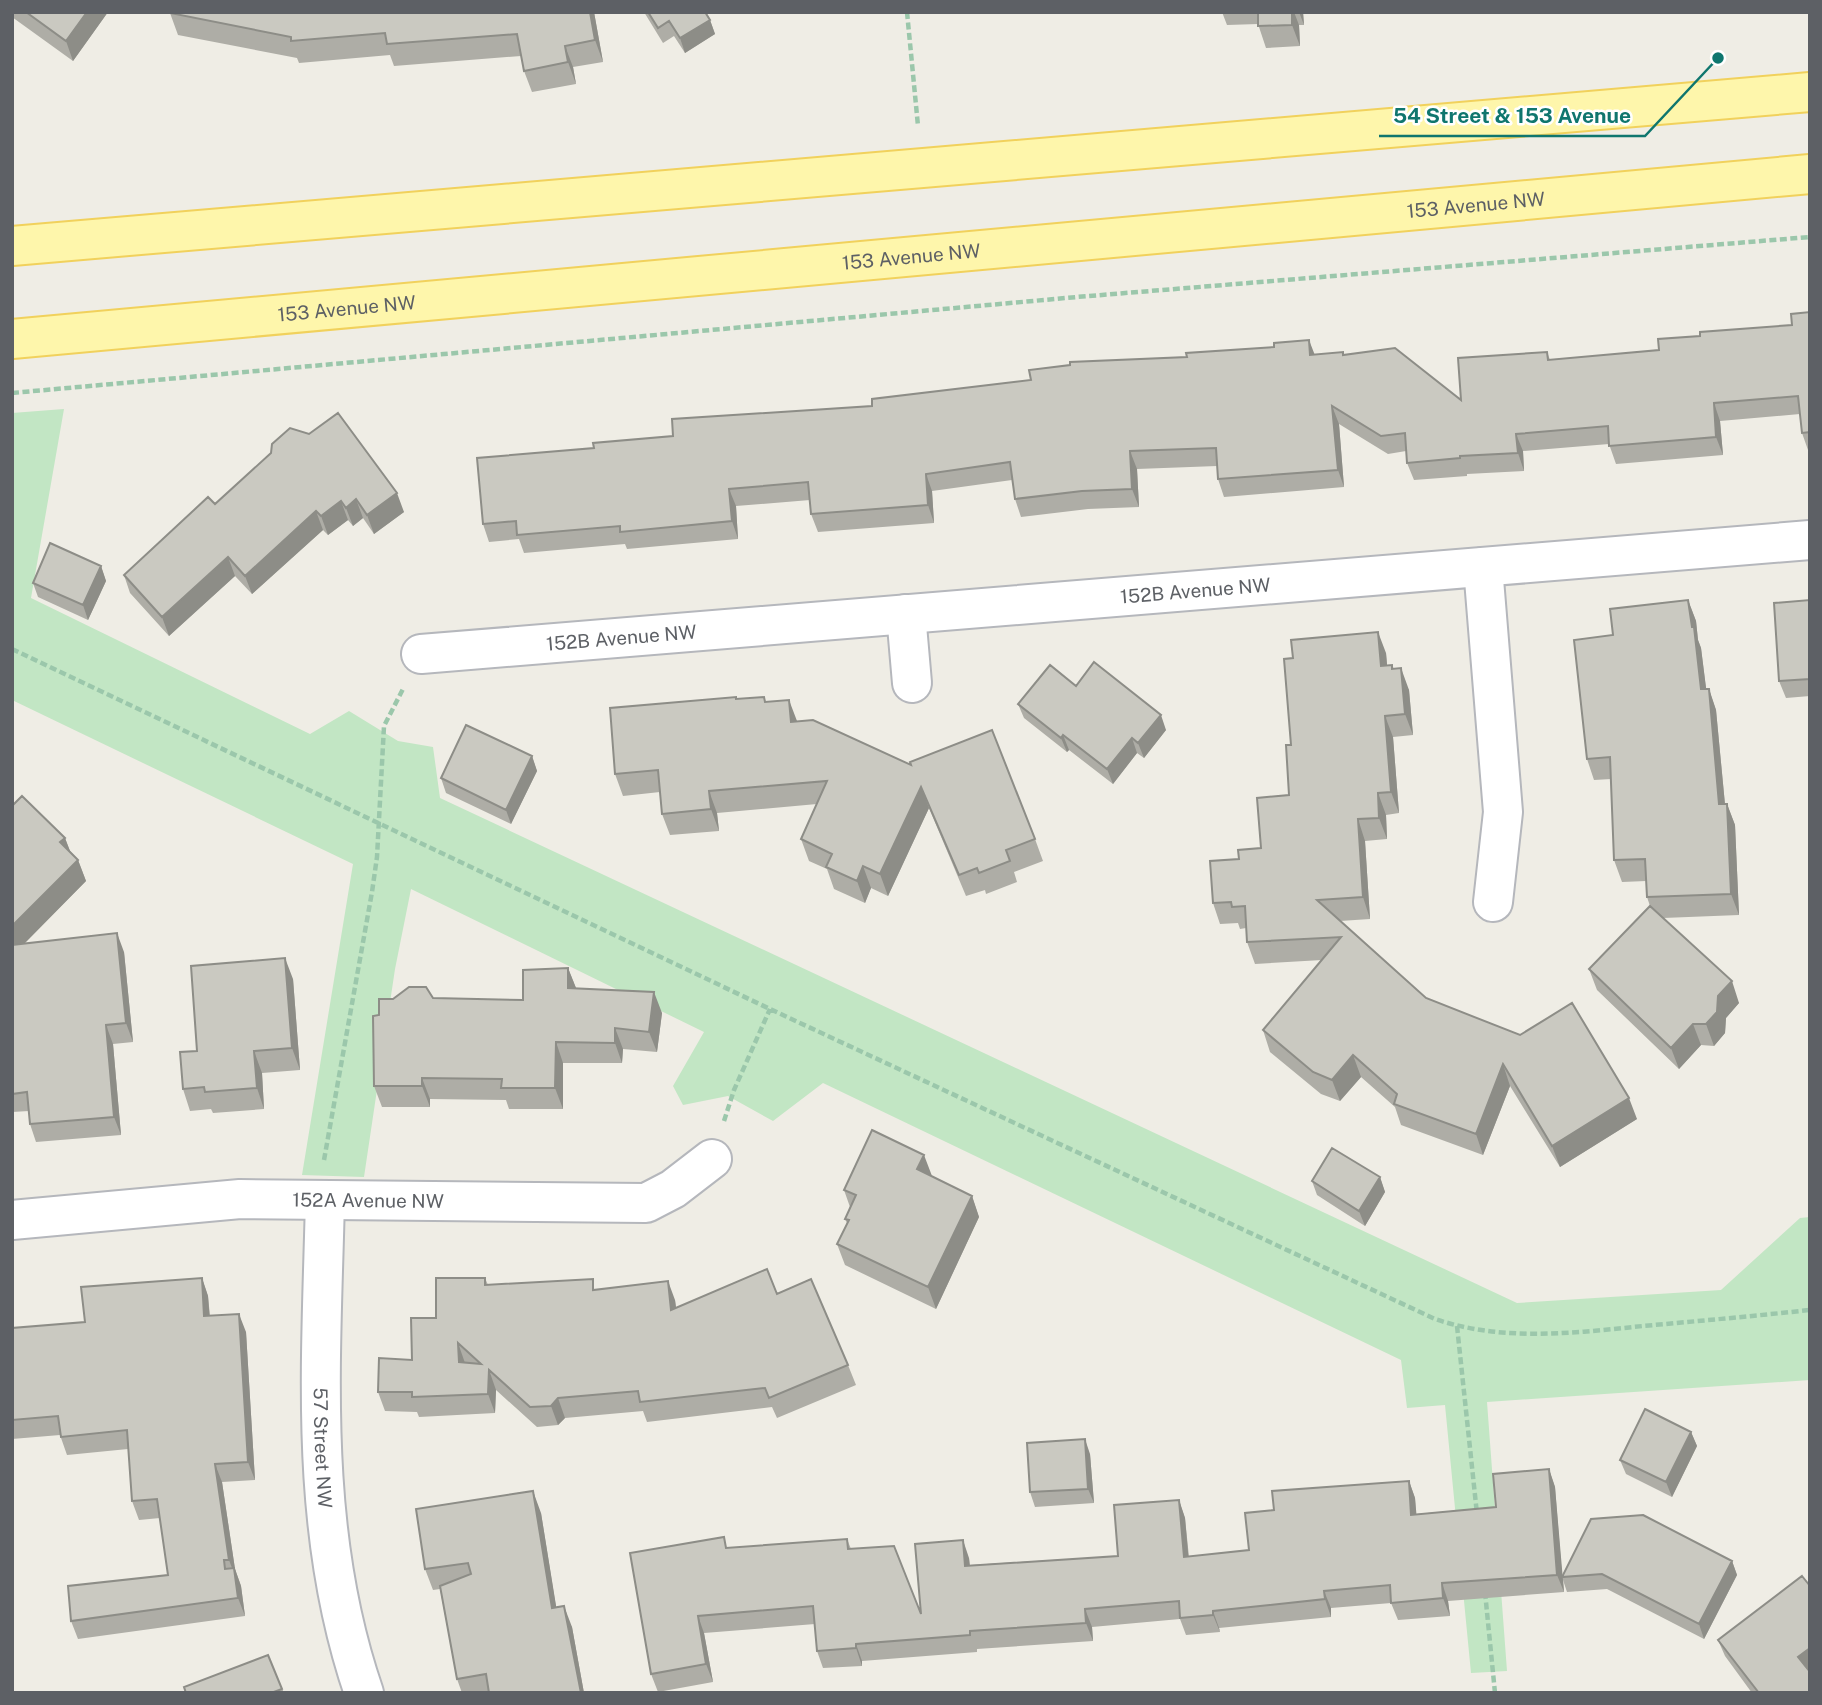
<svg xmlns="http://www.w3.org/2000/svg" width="1822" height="1705" font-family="'Public Sans',sans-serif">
	<rect width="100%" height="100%" fill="#efede5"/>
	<!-- green -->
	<path fill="#c2e6c4" d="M64 409 31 598 310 734 349 711 398 741 433 747 440 798 1517 1303 1721 1290 1800 1218 1810 1217V1380L1487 1402 1507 1671 1471 1673 1445 1405 1407 1408 1401 1360 823 1083 773 1121 728 1096 683 1105 673 1086 704 1032 411 889 395 969 364 1177 302 1175 353 864 12 700V413Z"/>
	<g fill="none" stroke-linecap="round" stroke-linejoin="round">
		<!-- minor casing -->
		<g stroke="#b5b7bc" stroke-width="42">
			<g id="minor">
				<path d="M1483 567 1503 812 1493 902"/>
				<path d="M906 614 912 683"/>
				<path id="s1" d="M421 654 1810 540"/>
				<path id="s2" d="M325 1200C321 1367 308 1531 364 1693"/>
				<path id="s3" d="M12 1220 240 1199 646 1203 673 1189 712 1159"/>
			</g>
		</g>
		<!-- major casing -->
		<g stroke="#f1d15c" stroke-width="42">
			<g id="major">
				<path d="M12 246 1810 92"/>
				<path id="s4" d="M12 339 1810 174"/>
			</g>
		</g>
		<!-- path -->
		<path stroke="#9bc7ab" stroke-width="4.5" stroke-dasharray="7 3.5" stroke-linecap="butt" d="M907 12 918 126
			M12 393 1077 297 1810 237
			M12 649 770 1009 1435 1319C1503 1342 1574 1333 1643 1326 1699 1321 1754 1316 1810 1310
			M724 1121 734 1090 770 1009
			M324 1160 372 892 377 857 384 726 403 689
			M1457 1326 1477 1514
			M1485 1592 1495 1693"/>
		<!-- minor -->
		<use href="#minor" stroke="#fff" stroke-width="38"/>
		<!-- major -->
		<use href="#major" stroke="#fef6ab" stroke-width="38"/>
	</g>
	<!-- wall -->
	<path fill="#aeada6" d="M12 12H108L73 61 12 17Z
		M594 12 603 62 573 67 576 84 532 92 524 71 521 56 394 66 390 55 299 63 297 58 178 35 170 13Z
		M644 12H705L710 20 715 34 685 53 674 36 663 43Z
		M1222 12H1303L1304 25H1299L1300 46 1266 48 1258 24 1227 25Z
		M1810 312V450H1808L1802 433 1800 414 1720 421 1723 455 1616 464 1609 444 1523 451 1524 471 1467 474V476L1414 480 1407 463 1406 451 1388 454 1339 424 1344 487 1224 497 1218 479 1217 466 1137 469 1139 507 1088 509 1021 517 1015 499 1012 480 932 491 934 523 818 532 811 514 810 500 736 506 738 539 627 549 625 544 524 553 519 539 489 542 483 524 594 448 872 406 1315 355H1344L1461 400 1547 352 1550 360 1659 350 1700 336 1792 325Z
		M309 434 404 512 374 534 363 518 353 526 348 520 328 535 323 530 252 594 235 576 169 636 130 593 124 575Z
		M101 566 106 581 88 620 38 597 33 583Z
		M1688 600 1696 621 1698 640 1701 648 1706 689H1709L1716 710 1725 804H1727L1735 825 1739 915 1663 918 1739 1003 1726 1018 1725 1033 1714 1046 1701 1045 1679 1069 1597 990 1589 969 1650 906 1647 897 1646 881 1622 882 1614 860 1611 779 1594 780 1587 759 1613 635Z
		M1810 600V696L1786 698 1779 681Z
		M1386 653 1387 665H1392L1394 669 1409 690 1413 735 1393 737 1399 813 1386 815 1387 839 1365 841 1370 919 1340 921 1426 998 1637 1119 1560 1167 1510 1086 1483 1155 1401 1125 1395 1107 1361 1077 1340 1101 1321 1094 1270 1052 1263 1030 1322 960 1255 964 1247 942 1246 928 1240 929 1238 923 1220 924 1213 903 1239 859 1261 848 1289 795 1293 658Z
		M1076 686 1166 730 1144 758 1137 753 1113 784 1069 750 1067 752 1024 718 1018 704Z
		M737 699 766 701 797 721 1035 839 1043 861 1014 872 1017 882 986 894 985 890 966 896 929 808 888 896 871 888 865 903 834 889 827 869 809 861 801 839 817 804 717 813 719 831 670 835 662 814 660 792 623 796 615 774Z
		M532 756 537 771 511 824 446 793 441 778Z
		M12 806 65 838 70 851 78 860 86 881 25 943 124 952 133 1042 113 1044 121 1135 36 1142 30 1124 29 1111 12 1112Z
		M568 968 576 988 662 1013 657 1052 623 1049 622 1063H563V1109H509L506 1100 430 1099V1107H382L374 1086 379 1015 433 998 523 1000Z
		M293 979 300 1070 262 1073 264 1109 213 1113 211 1109 190 1111 183 1089 197 1051Z
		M932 1177 972 1196 979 1217 936 1309 845 1265 837 1244 847 1223 845 1219 850 1207 844 1190Z
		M1380 1177 1385 1192 1365 1226 1317 1195 1312 1181Z
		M202 1278 208 1296 210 1316 246 1332 255 1480 222 1482 235 1569 241 1586 245 1616 78 1639 71 1621 168 1575 160 1518 139 1520 132 1501 128 1449 67 1455 60 1435 12 1439V1328L85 1322Z
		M485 1278 488 1285 597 1290 675 1300 676 1308 777 1294 848 1365 856 1385 777 1418 772 1407 647 1422 643 1411 565 1418 558 1425 537 1427 496 1390 495 1413 419 1417 417 1412 385 1411 378 1392 412 1360 436 1318Z
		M1691 1432 1697 1446 1672 1497 1626 1474 1620 1460Z
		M1090 1454 1094 1503 1035 1507 1030 1492Z
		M1549 1469 1555 1487 1562 1576 1732 1561 1737 1575 1704 1639 1607 1589 1567 1592 1563 1580 1564 1592 1448 1601 1450 1616 1398 1620 1391 1603 1331 1608V1617L1219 1628 1220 1632 1186 1635 1180 1619 1092 1627 1093 1641 977 1649V1652L862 1661V1666L823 1668 817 1651 815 1624 704 1633 713 1682 658 1692 651 1674 728 1548 847 1539 851 1549 921 1614 969 1558 970 1565 1118 1556 1179 1500 1185 1518 1189 1557 1249 1550 1274 1510 1409 1481 1415 1498 1416 1514 1496 1507Z
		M541 1513 556 1607 572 1627 584 1693H462L457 1679 440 1589 433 1590 425 1569Z
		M1718 1640 1809 1670 1810 1693H1752L1725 1656Z
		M268 1655 284 1693H186Z"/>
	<!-- shaded-wall -->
	<path fill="#8d8d87" d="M87 12H108L73 61 66 41Z
		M590 12H594L603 62 595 40Z
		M1292 12H1294L1299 25 1300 46 1292 25Z
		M1299 12H1303L1304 25Z
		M710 20 715 34 685 53 680 38Z
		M565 46 573 67 576 84 568 62Z
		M1309 340 1316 358 1310 355Z
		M1714 403 1720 421 1723 455 1716 437Z
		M1332 406 1339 424 1344 487 1338 470Z
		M1516 434 1523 451 1524 471 1518 453Z
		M1130 451 1137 469 1139 507 1132 489Z
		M926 474 932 491 934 523 928 505Z
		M729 489 736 506 738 539 732 521Z
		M397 493 404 512 374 534 367 515Z
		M356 499 363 518 353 526 346 508Z
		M341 501 348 520 328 535 321 516Z
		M316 511 323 530 252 594 245 576Z
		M228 557 235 576 169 636 162 617Z
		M101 566 106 581 88 620 83 605Z
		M1688 600 1696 621 1698 640 1701 648 1709 711 1701 689Z
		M1378 632 1386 653 1389 687 1381 666Z
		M1401 668 1409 690 1413 735 1405 714Z
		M1709 689 1716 710 1727 826 1719 804Z
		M789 700 797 721 791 722Z
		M1161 715 1166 730 1144 758 1138 743Z
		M1385 716 1393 737 1399 813 1391 792Z
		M1063 735 1069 750 1067 752 1061 738Z
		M1132 738 1137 753 1113 784 1107 769Z
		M532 756 537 771 511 824 506 810Z
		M921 787 929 808 888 896 880 874Z
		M709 791 717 813 719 831 711 809Z
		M1378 793 1386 815 1387 839 1379 818Z
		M1727 804 1735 825 1739 915 1731 894Z
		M1358 819 1365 841 1370 919 1363 897Z
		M65 838 73 859 60 842Z
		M78 860 86 881 12 956V926Z
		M863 866 871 888 865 903 857 881Z
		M117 933 124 952 133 1042 126 1023Z
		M285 958 293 979 300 1070 292 1048Z
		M568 968 576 988H568Z
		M1732 981 1739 1003 1726 1018 1725 1033 1714 1046 1706 1024 1718 996Z
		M654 992 662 1013 657 1052 649 1032Z
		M1693 1024 1701 1045 1679 1069 1671 1048Z
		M106 1025 113 1044 121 1135 114 1117Z
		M615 1028 623 1049 622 1063 615 1043Z
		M556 1042 563 1063V1109L555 1088Z
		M254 1051 262 1073 264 1109 257 1088Z
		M1353 1055 1361 1077 1340 1101 1332 1080Z
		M1503 1064 1510 1086 1483 1155 1476 1134Z
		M422 1078 430 1099V1107L422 1086Z
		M1629 1098 1637 1119 1560 1167 1552 1146Z
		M924 1155 932 1176 917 1169Z
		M1380 1177 1385 1192 1365 1226 1359 1211Z
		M972 1196 979 1217 936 1309 928 1287Z
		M202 1278 208 1296 211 1335 204 1316Z
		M668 1281 675 1300 679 1330 671 1310Z
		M239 1314 246 1332 255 1480 248 1462Z
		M458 1343 465 1363 459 1362Z
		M489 1370 496 1390 495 1413 488 1394Z
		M558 1398 565 1418 558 1425 551 1406Z
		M1691 1432 1697 1446 1672 1497 1666 1482Z
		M1085 1439 1090 1454 1094 1503 1088 1489Z
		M215 1464 222 1482 235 1569 241 1586 245 1616 238 1598 235 1576 229 1560Z
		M1549 1469 1555 1487 1564 1592 1557 1575Z
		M1409 1481 1415 1498 1418 1532 1411 1515Z
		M533 1491 541 1513 560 1630 552 1608Z
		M1179 1500 1185 1518 1190 1575 1184 1557Z
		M963 1540 969 1558 971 1583 965 1566Z
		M1732 1561 1737 1575 1704 1639 1699 1624Z
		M1442 1583 1448 1601 1450 1616 1443 1598Z
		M1324 1591 1331 1608V1617L1325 1599Z
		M564 1606 572 1627 584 1693H581Z
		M1085 1609 1092 1627 1093 1641 1086 1623Z
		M1213 1611 1219 1628 1220 1632 1213 1615Z
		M698 1616 704 1633 713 1682 706 1664Z
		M856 1644 862 1661V1666L856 1648Z
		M1810 1648V1669L1805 1673 1798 1657Z"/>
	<!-- building -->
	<path fill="#cac9c1" stroke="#8d8d87" stroke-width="2" fill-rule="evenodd" d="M26 12H87L66 41Z
		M171 12H590L595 40 565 46 568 62 524 71 517 34 387 44 385 33 291 41V37L170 13Z
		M648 12H705L710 20 680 38 669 21 658 28Z
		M1258 12H1292V25L1258 26Z
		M1810 312V432L1802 433 1798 396 1714 403 1716 437 1609 446 1608 426 1516 434 1518 453 1460 456V458L1407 463 1405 433 1381 436 1332 406 1338 470 1218 479 1216 448 1130 451 1132 489 1082 491 1015 499 1010 462 926 474 928 505 811 514 808 482 729 489 732 521 620 532V526L517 535 516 521 483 524 477 458 594 448 593 443 673 436 672 419 872 406V399L1031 380 1029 370 1070 365V362L1187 357 1186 353 1274 347V343L1309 340 1310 355 1343 352V355L1395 348 1461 400 1458 358 1547 352 1548 360 1659 350 1658 339 1700 336V332L1792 325 1791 314Z
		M338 413 397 493 367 515 356 499 346 508 341 501 321 516 316 511 245 576 228 557 162 617 124 575 208 497 215 504 271 453 272 444 290 428 309 434Z
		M50 543 101 566 83 605 33 583Z
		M1688 600 1692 627H1694L1701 689H1709L1719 804H1727L1731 894 1647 897 1645 859 1614 860 1610 757 1587 759 1574 640 1613 635 1610 609Z
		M1810 600V679L1779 681 1774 603Z
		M1378 632 1381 666 1392 665V669L1401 668 1405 714 1385 716 1391 792 1378 793 1379 818 1358 819 1363 897 1317 900 1426 998 1520 1035 1572 1003 1629 1098 1552 1146 1503 1064 1476 1134 1394 1104 1397 1094 1353 1055 1332 1080 1313 1072 1263 1030 1341 937 1247 942 1245 906 1232 907 1231 902 1213 903 1210 861 1239 859 1238 850 1261 848 1257 798 1289 795 1286 745H1291L1284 659 1293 658 1291 640Z
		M1094 662 1161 715 1138 743 1132 738 1107 769 1063 735 1061 738 1018 704 1050 665 1076 686Z
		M736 697V699L764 697 765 702 789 700 791 722 813 720 911 765 910 762 992 730 1035 839 1006 850 1010 861 979 873 977 868 959 875 921 787 880 874 863 866 857 881 826 867 832 854 801 839 827 781 709 791 711 809 662 814 658 770 615 774 610 708Z
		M466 725 532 756 506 810 441 778Z
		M22 796 65 838 60 842 78 860 12 926V806Z
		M1650 906 1732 981 1718 996 1717 1012 1706 1024H1693L1671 1048 1589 969Z
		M117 933 126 1023 106 1025 114 1117 30 1124 27 1092 12 1094V945Z
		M285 958 292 1048 254 1051 257 1088 205 1092 204 1087 183 1089 180 1052 197 1051 191 966Z
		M568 968V988L654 992 649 1032 615 1028V1043L556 1042 555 1088H501L502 1079 422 1078V1086H374L373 1016 379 1015V999H393L409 987H426L433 998 523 1000V970Z
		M872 1130 924 1155 917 1169 972 1196 928 1287 837 1244 849 1220 845 1219 856 1195 844 1190Z
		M1332 1148 1380 1177 1359 1211 1312 1181Z
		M767 1269 777 1294 811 1279 848 1365 769 1398 765 1388 640 1402 638 1391 558 1398 551 1406 530 1407 489 1370 488 1394 412 1397V1392H378L379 1358 412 1360 411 1318H436V1278H485V1285L593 1279V1290L668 1281 671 1310ZM458 1343 481 1364 459 1362Z
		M202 1278 204 1316 239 1314 248 1462 215 1464 229 1560H224L225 1569 234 1568 238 1598 71 1621 68 1586 168 1575 157 1499 132 1501 127 1430 61 1437 58 1416 12 1420V1328L85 1322 81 1287Z
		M1645 1409 1691 1432 1666 1482 1620 1460Z
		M1085 1439 1088 1489 1030 1492 1027 1443Z
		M1549 1469 1557 1575 1442 1583 1443 1598 1391 1603 1390 1585 1324 1591 1325 1599 1213 1611V1615L1180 1618 1179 1601 1085 1609 1086 1623 970 1631V1635L856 1644V1648L817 1651 813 1606 698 1616 706 1664 651 1674 630 1553 724 1537 726 1548 847 1539 848 1549 894 1546 921 1614 915 1544 963 1540 965 1566 1118 1556 1114 1505 1179 1500 1184 1557 1249 1550 1245 1513 1274 1510 1272 1491 1409 1481 1411 1515 1496 1507 1493 1474Z
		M533 1491 552 1608 564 1606 581 1693H489L486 1674 457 1679 440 1586 471 1574 468 1563 425 1569 416 1509Z
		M1643 1515 1732 1561 1699 1624 1602 1574 1562 1577 1591 1519Z
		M1802 1576 1810 1586V1648L1798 1657 1810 1672V1693H1759L1718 1640Z
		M268 1655 282 1689 271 1693H186L184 1687Z"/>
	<g text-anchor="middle" stroke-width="5" stroke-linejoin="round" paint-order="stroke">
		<!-- street labels -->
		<g font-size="19" fill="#5d6065" stroke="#fff">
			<text dy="7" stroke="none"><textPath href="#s4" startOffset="1470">153 Avenue NW</textPath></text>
			<text dy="7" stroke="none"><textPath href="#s4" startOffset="903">153 Avenue NW</textPath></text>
			<text dy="7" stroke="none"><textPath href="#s4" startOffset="336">153 Avenue NW</textPath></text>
			<text dy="7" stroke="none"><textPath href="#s1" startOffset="777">152B Avenue NW</textPath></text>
			<text dy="7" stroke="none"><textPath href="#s1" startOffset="201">152B Avenue NW</textPath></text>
			<text dy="7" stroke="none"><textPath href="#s3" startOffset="357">152A Avenue NW</textPath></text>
			<text dy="7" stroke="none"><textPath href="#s2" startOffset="248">57 Street NW</textPath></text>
		</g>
	</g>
	<!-- callouts -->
	<path fill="none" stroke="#0f766e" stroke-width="2.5" d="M1718 58L1645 136H1379"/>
	<circle fill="#0f766e" stroke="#fff" stroke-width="2.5" cx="1718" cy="58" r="7"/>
	<g font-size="21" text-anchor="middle" font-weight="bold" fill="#0f766e" stroke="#fff" stroke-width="5" stroke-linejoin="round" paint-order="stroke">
		<text x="1512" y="123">54 Street &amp; 153 Avenue</text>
	</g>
	<!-- border -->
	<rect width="1822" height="1705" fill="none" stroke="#5d6065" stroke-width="28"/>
</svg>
